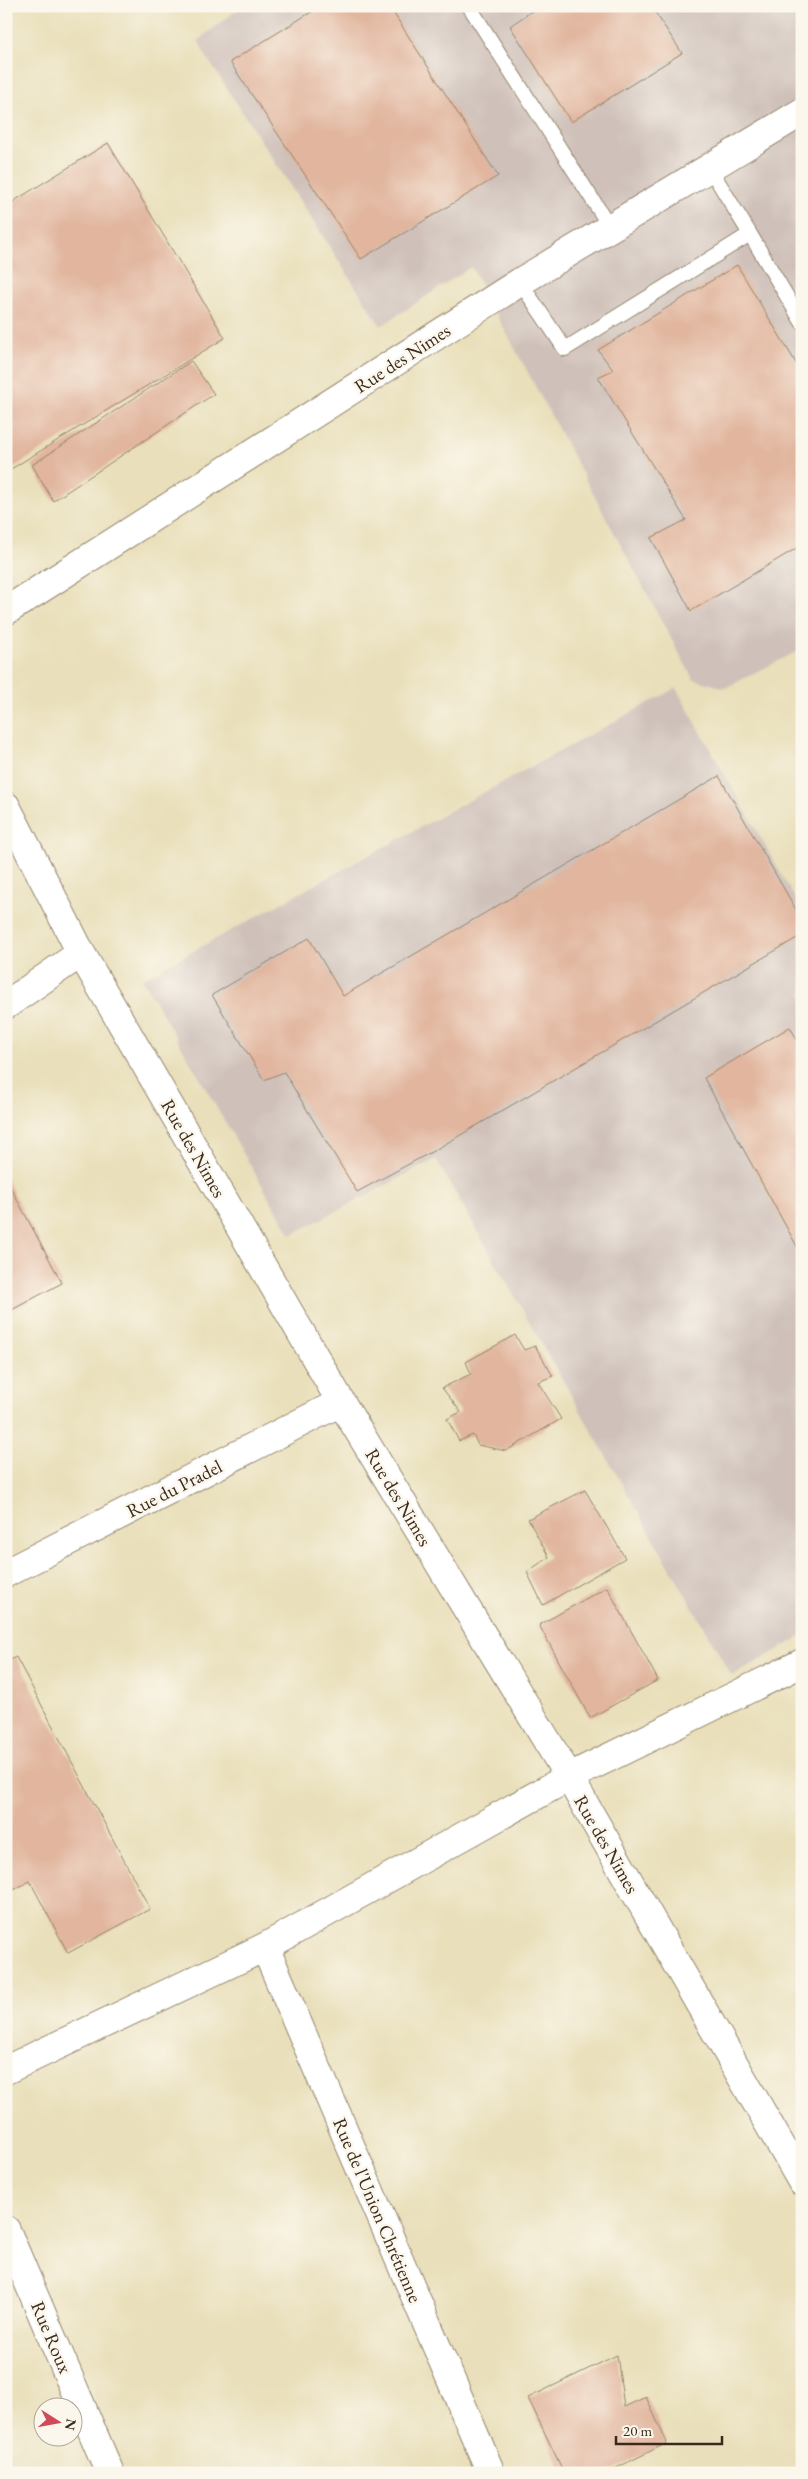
<svg xmlns="http://www.w3.org/2000/svg" width="808" height="2479" font-family="'EB Garamond',serif">
	<rect width="100%" height="100%" fill="#fbf7ec"/>
	<filter id="ink" filterUnits="userSpaceOnUse"><feTurbulence type="fractalNoise" baseFrequency=".02" numOctaves="2"/><feDisplacementMap in="SourceGraphic" scale="10" xChannelSelector="R" yChannelSelector="G"/><feConvolveMatrix kernelMatrix="1 2 1 2 8 2 1 2 1" color-interpolation-filters="sRGB"/></filter>
	<filter id="wash" filterUnits="userSpaceOnUse"><feTurbulence type="fractalNoise" baseFrequency=".0096" numOctaves="4" result="noise"/><feDisplacementMap in="SourceGraphic" scale="20" xChannelSelector="R" yChannelSelector="G"/><feGaussianBlur stdDeviation="1.12" result="paint"/><feColorMatrix in="noise" values="0 0 0 0 0 0 0 0 0 0 0 0 0 0 0 0 0 1.4 0 .05"/><feComposite in="paint" operator="in"/></filter>
	<g filter="url(#wash)">
		<rect width="100%" height="100%" fill="#e9dfba"/>
		<!-- industrial -->
		<path fill="#cfc1ba" d="M243 6H802V649L725 688 693 679 471 267 381 326 204 53 198 40Z
			M676 688 802 911V1636L732 1676 436 1159 291 1235 142 979Z"/>
		<g id="blocks">
			<!-- building -->
			<path fill="#e1b59e" d="M321 6H389L498 176 361 259 230 62Z
				M539 6H651L682 53 571 122 510 26Z
				M108 143 225 338 6 472V206Z
				M737 265 802 373V545L691 611 651 538 686 520 598 377 613 370 598 350Z
				M191 361 214 394 53 501 32 465Z
				M719 776 802 920V935L435 1150 357 1192 284 1072 264 1080 212 995 309 938 343 996Z
				M790 1027 802 1048V1249L799 1250 704 1078Z
				M6 1179 62 1283 6 1313Z
				M515 1335 524 1350 535 1346 553 1376 538 1382 561 1419 506 1451 478 1445 473 1435 459 1441 447 1419 461 1412 442 1388 471 1374 466 1362Z
				M585 1490 625 1558 543 1605 527 1572 549 1557 528 1519Z
				M607 1587 658 1680 590 1718 539 1625Z
				M16 1657 150 1909 68 1953 30 1881 6 1894V1662Z
				M617 2355 624 2407 646 2397 667 2443 606 2473H564L528 2398Z"/>
		</g>
	</g>
	<g filter="url(#ink)">
		<use href="#blocks" fill-opacity="0" stroke="#92846c" stroke-width="1"/>
		<g fill="none" stroke-linecap="round" stroke-linejoin="round">
			<!-- service casing -->
			<g stroke="#92846c" stroke-width="16">
				<path id="service" d="M469 6 610 227
					M709 167 750 234
					M520 282 565 349 750 234 802 322"/>
			</g>
			<!-- minor casing -->
			<g stroke="#92846c" stroke-width="30">
				<path id="minor" d="M6 611 520 282 802 112
					M6 806 81 953 341 1402 569 1777 802 2182
					M6 1005 81 953
					M6 1573 341 1402
					M265 1947 491 2473
					M6 2230 110 2473"/>
			</g>
			<!-- tertiary casing -->
			<g stroke="#92846c" stroke-width="30">
				<path id="tertiary" d="M6 2070 265 1947 569 1777 802 1663"/>
			</g>
			<!-- service -->
			<use href="#service" stroke="#fff" stroke-width="14"/>
			<!-- minor -->
			<use href="#minor" stroke="#fff" stroke-width="28"/>
			<!-- tertiary -->
			<use href="#tertiary" stroke="#fff" stroke-width="28"/>
		</g>
	</g>
	<g text-anchor="middle" stroke-width="5" stroke-linejoin="round" paint-order="stroke">
		<!-- street labels -->
		<g font-size="19" fill="#3b2a1e" stroke="#fbf7ec">
			<text transform="translate(402 358) rotate(-33)" y="7">Rue des Nimes</text>
			<text transform="translate(194 1148) rotate(60)" y="7">Rue des Nimes</text>
			<text transform="translate(174 1488) rotate(-27)" y="7">Rue du Pradel</text>
			<text transform="translate(399 1497) rotate(59)" y="7">Rue des Nimes</text>
			<text transform="translate(607 1844) rotate(60)" y="7">Rue des Nimes</text>
			<text transform="translate(378 2210) rotate(67)" y="7">Rue de l'Union Chrétienne</text>
			<text transform="translate(52 2337) rotate(67)" y="7">Rue Roux</text>
		</g>
	</g>
	<!-- margin -->
	<rect width="808" height="2479" fill="none" stroke="#fbf7ec" stroke-width="25"/>
	<!-- north arrow -->
	<g transform="translate(58 2422) rotate(101)"><circle r="24" fill="#fbf7ec" stroke="#aea59a"/>
	<path d="M0-4L9 19L0 12L-9 19Z" fill="#d1495b"/>
	<text y="-8" font-size="14" font-weight="bold" text-anchor="middle" fill="#3b2a1e">N</text>
	</g>
	<!-- scale -->
	<path d="M616 2436v8h106v-8" fill="none" stroke="#3b2a1e" stroke-width="2.5"/>
	<text x="623" y="2436" font-size="15" fill="#3b2a1e" stroke="#fbf7ec" stroke-width="4" paint-order="stroke">20 m</text>
</svg>
